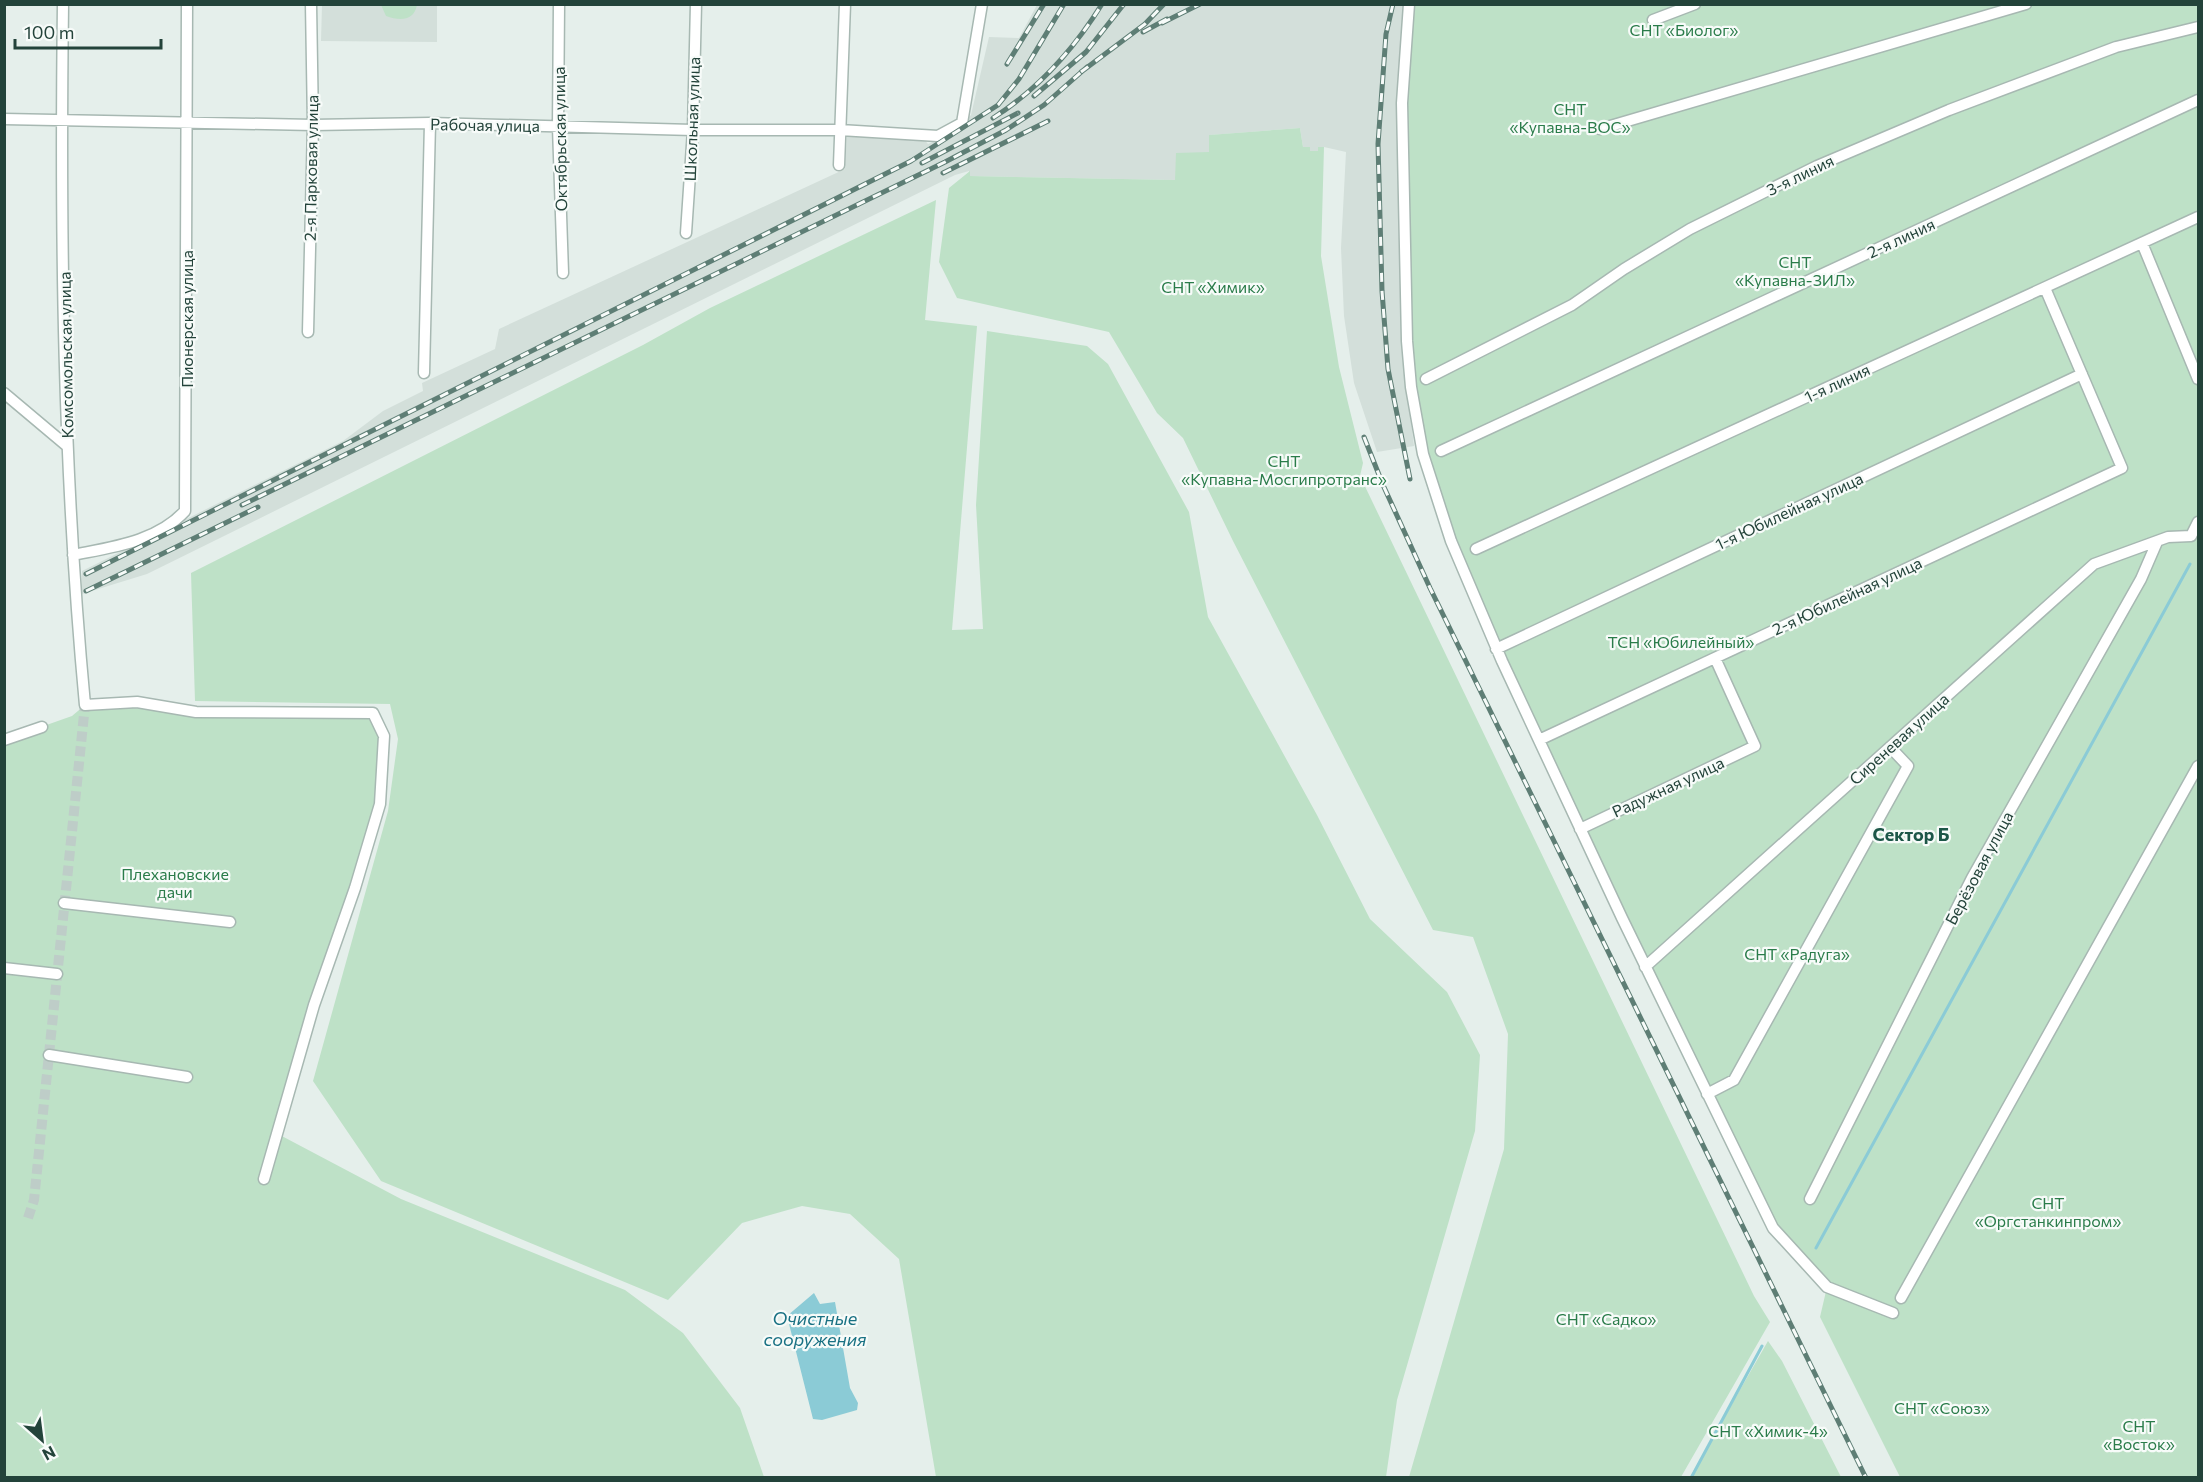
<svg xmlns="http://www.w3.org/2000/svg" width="2203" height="1482" font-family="Commissioner,sans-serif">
	<rect width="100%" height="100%" fill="#e5efeb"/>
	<!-- built -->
	<path fill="#d3dfda" d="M322 5H437V42L321 41Z
		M1037 5H1406L1399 88 1401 341 1414 446 1377 452 1354 383 1344 316 1341 248 1346 152 1324 147H1319L1318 151H1309L1303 147 1300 128 1210 135 1209 152 1175 180 970 176 969 171 955 175 147 574 82 594V571L343 441 383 411 423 391 422 383 495 349 499 329 845 169 847 134 922 137 928 144 953 133 971 115 989 37 1019 38Z"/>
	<!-- green -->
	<path fill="#bee1c7" d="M381 5H417C414 21 400 21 386 16Z
		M1409 5H2198V1477H1900L1820 1317 1827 1287 1773 1228 1451 541 1411 387 1402 103Z
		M1300 128 1303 147H1310V151H1318V147H1324L1321 256 1339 367 1363 463 1360 476 1754 1296 1770 1322 1681 1477H1409L1504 1149 1508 1034 1473 937 1433 930 1233 541 1183 438 1157 413 1109 332 957 298 939 262 949 188 970 171V176L1175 180 1176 153 1209 152V135Z
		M936 200 925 320 977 326 952 630 983 629 976 505 987 331 1087 346 1108 364 1189 512 1208 617 1317 815 1370 919 1447 992 1480 1055 1475 1131 1397 1400 1386 1477H936L899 1259 850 1214 802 1206 742 1223 668 1300 381 1181 313 1081 388 811 398 739 390 704 195 701 191 573 643 345 710 308Z
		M85 705 196 712 373 713 384 736 380 804 278 1134 401 1199 625 1290 683 1333 740 1408 764 1477H5L4 740 72 716Z
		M1768 1341 1782 1361 1841 1477H1690Z"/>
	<!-- water -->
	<path fill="#8bcbd6" d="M814 1293 820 1304 835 1302 850 1388 858 1403 857 1410 822 1420 813 1419 787 1316Z"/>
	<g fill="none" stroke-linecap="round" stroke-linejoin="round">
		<!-- stream -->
		<path stroke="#8bcbd6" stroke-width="3" d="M1816 1248 2190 564
			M1691 1478 1762 1346"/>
		<!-- minor-tunnel -->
		<path stroke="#becdc8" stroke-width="10" stroke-dasharray="10 5" stroke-linecap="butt" d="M28 1218 34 1200 85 705"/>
		<!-- minor casing -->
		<g stroke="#a7b8b2" stroke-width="13">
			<path id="minor" d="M63 4C60 238 63 473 85 705L137 702 196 712 373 713 384 736 380 804 355 888 314 1005 264 1179
				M559 4 558 127 563 273
				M1409 4 1402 103 1407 341 1411 387 1423 454 1451 541 1502 661 1622 918 1773 1228 1827 1287 1893 1313
				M1653 20 1695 4
				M4 119 313 125 430 123 693 130H840L938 136 962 123 982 4
				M1600 129 2026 4
				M839 165 845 4
				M686 233 693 130 696 4
				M2142 243 2198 379
				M308 332 313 125 311 4
				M424 373 430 123
				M1426 379 1572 305 1624 269 1690 229 1817 166 1949 110 2116 47 2198 27
				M4 393 67 446
				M1441 451 2198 100
				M1476 549 2198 217
				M73 555C113 547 156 542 185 511L187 4
				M1496 649 2082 374
				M4 740 42 727
				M1539 740 2122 468 2045 288
				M1580 829 1755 746 1715 658
				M64 903 230 922
				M1645 967 2094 564 2168 537 2191 536 2198 522
				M4 968 57 974
				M49 1055 187 1077
				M1707 1094 1734 1080 1908 766 1890 747
				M1810 1199 1972 878 2141 579 2157 542
				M1901 1298 2198 766"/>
		</g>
		<!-- minor -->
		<use href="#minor" stroke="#fff" stroke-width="10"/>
		<!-- rail casing -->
		<g stroke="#5e7e75" stroke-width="5">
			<path id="rail" d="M1393 4 1386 34 1378 144 1382 291 1388 369 1410 479
				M1162 23 1200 4
				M1143 32 1167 19
				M1007 64 1044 4
				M1081 72 1145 24 1164 4
				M1034 96 1086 52 1124 4
				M993 118C1037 90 1074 49 1102 4
				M922 163 1018 113
				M943 173 1048 121
				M1364 437 1383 485 1430 588 1866 1478
				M242 505 945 162 1006 130 1044 105 1087 67
				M86 574 911 161 998 105 1019 79 1064 4
				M86 591 258 507"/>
		</g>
		<!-- rail -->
		<use href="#rail" stroke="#f7fbf9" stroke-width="3" stroke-dasharray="9" stroke-linecap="butt"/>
	</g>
	<g text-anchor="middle" stroke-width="4.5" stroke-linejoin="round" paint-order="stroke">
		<!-- park labels -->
		<g font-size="16" fill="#2a7c4a" stroke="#f7fbf9">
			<text x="1684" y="36">СНТ «Биолог»</text>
			<text x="1570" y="115">СНТ<tspan x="1570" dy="18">«Купавна-ВОС»</tspan></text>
			<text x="1795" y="268">СНТ<tspan x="1795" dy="18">«Купавна-ЗИЛ»</tspan></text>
			<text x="1213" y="293">СНТ «Химик»</text>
			<text x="1284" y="467">СНТ<tspan x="1284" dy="18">«Купавна-Мосгипротранс»</tspan></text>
			<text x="1681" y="648">ТСН «Юбилейный»</text>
			<text x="175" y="880">Плехановские<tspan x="175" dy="18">дачи</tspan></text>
			<text x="1797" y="960">СНТ «Радуга»</text>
			<text x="2048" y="1209">СНТ<tspan x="2048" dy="18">«Оргстанкинпром»</tspan></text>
			<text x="1606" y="1325">СНТ «Садко»</text>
			<text x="1942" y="1414">СНТ «Союз»</text>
			<text x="2139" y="1432">СНТ<tspan x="2139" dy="18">«Восток»</tspan></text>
			<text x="1768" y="1437">СНТ «Химик-4»</text>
		</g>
		<!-- street labels -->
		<g font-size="16" fill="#23433a" stroke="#f7fbf9">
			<text transform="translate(692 119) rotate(-88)" y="6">Школьная улица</text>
			<text transform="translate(485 125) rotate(1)" y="6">Рабочая улица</text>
			<text transform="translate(560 139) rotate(-91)" y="6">Октябрьская улица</text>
			<text transform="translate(311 168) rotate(-89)" y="6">2-я Парковая улица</text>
			<text transform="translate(1800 175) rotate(-26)" y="6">3-я линия</text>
			<text transform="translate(1901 238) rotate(-25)" y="6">2-я линия</text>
			<text transform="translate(187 319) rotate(-90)" y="6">Пионерская улица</text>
			<text transform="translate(66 355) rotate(-91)" y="6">Комсомольская улица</text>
			<text transform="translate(1837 383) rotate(-25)" y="6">1-я линия</text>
			<text transform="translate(1789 511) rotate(-25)" y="6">1-я Юбилейная улица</text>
			<text transform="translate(1847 596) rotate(-25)" y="6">2-я Юбилейная улица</text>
			<text transform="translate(1899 739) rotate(-42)" y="6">Сиреневая улица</text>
			<text transform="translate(1668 787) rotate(-25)" y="6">Радужная улица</text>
			<text transform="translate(1979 868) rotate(-62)" y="6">Берёзовая улица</text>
		</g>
		<!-- neighbourhood labels -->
		<g font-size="18" font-weight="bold" fill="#1d5748" stroke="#f7fbf9">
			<text x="1911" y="841">Сектор Б</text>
		</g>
		<!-- water labels -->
		<g font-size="18" font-style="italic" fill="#197183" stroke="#f7fbf9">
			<text x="815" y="1325">Очистные<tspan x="815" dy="21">сооружения</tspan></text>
		</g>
	</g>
	<!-- border -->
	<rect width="2203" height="1482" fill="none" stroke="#23433a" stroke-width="12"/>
	<!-- north arrow -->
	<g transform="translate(42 1440) rotate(152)" stroke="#f7fbf9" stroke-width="4.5" paint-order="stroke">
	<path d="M0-4.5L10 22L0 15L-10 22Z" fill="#23433a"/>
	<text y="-9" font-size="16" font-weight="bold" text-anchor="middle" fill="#23433a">N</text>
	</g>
	<!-- scale -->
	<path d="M15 39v9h146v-9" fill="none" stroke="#23433a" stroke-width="3"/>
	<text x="24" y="39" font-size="18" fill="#23433a" stroke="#f7fbf9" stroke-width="4.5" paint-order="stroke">100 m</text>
</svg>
